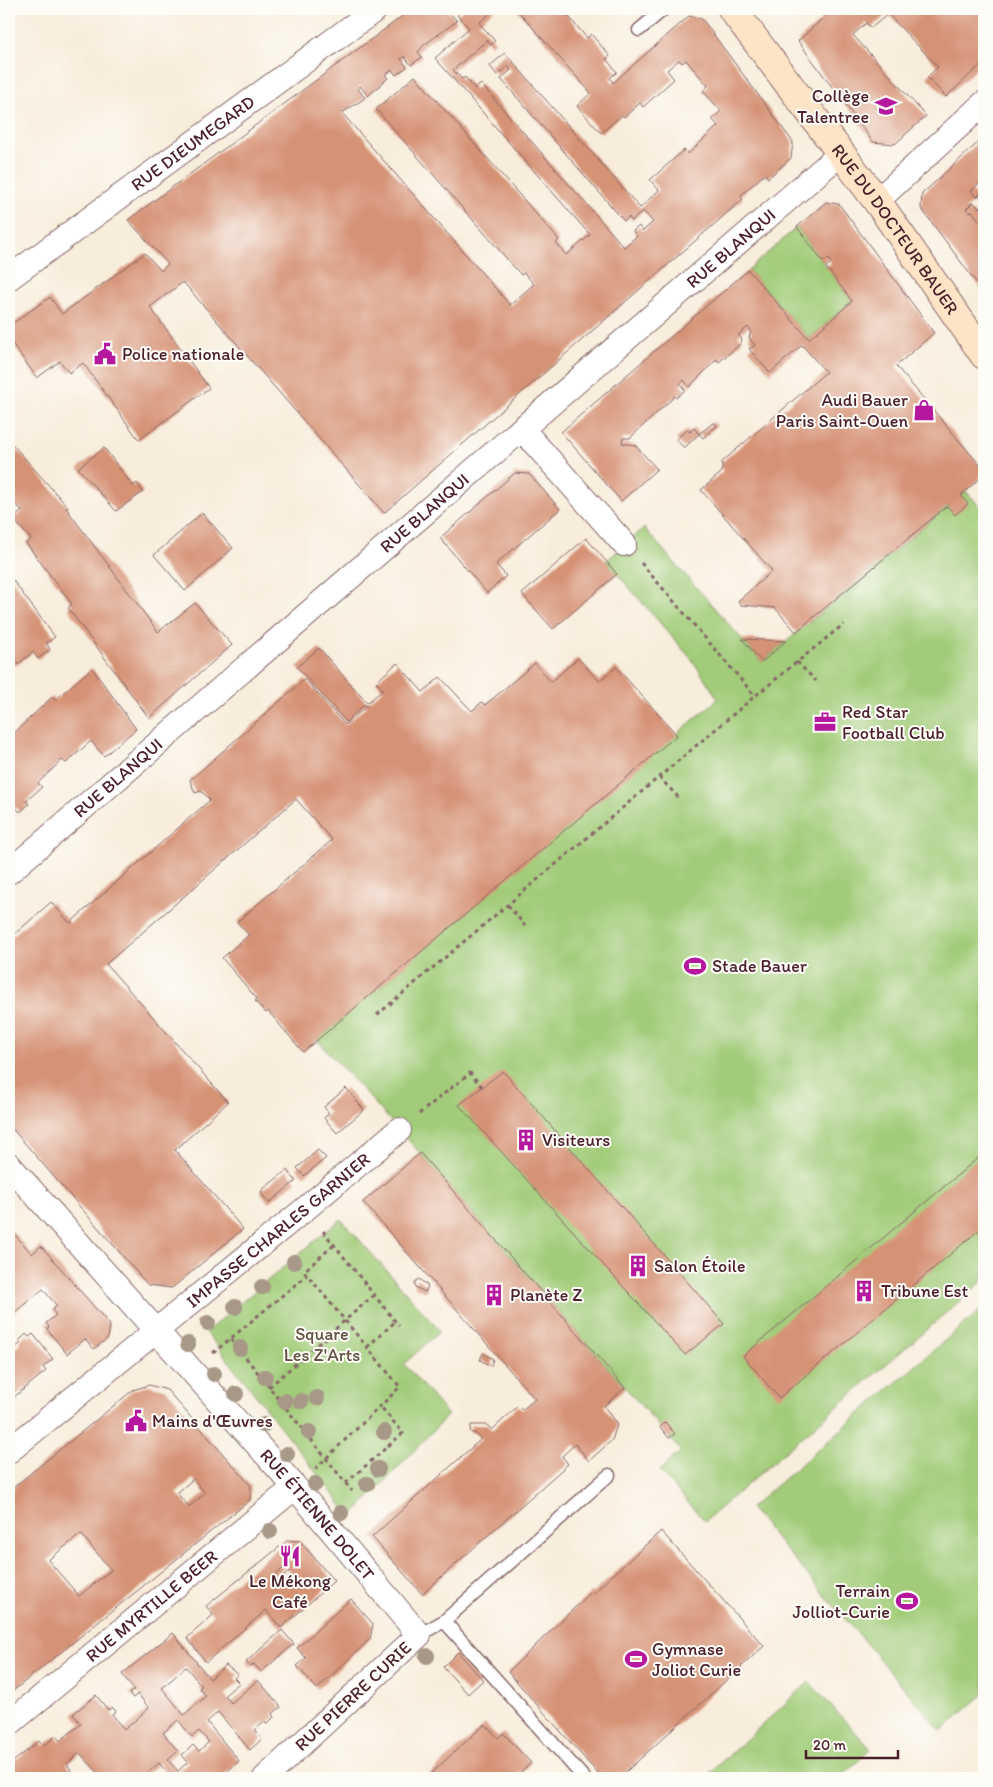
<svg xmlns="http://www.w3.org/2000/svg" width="993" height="1787" font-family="Itim,sans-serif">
	<rect width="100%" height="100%" fill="#fdfcf7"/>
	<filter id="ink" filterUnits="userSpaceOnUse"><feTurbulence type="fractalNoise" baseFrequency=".02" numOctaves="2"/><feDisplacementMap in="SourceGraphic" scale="10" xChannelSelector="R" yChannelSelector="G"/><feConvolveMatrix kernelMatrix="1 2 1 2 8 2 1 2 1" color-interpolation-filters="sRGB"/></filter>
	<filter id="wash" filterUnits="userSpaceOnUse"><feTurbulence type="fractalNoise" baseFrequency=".0096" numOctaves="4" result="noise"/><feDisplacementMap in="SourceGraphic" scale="20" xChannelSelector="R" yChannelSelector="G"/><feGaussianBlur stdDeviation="1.12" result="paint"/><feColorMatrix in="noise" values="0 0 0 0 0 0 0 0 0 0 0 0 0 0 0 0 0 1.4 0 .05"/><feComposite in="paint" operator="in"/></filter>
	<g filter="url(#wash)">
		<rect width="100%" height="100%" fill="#f8eddb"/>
		<!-- green -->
		<path fill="#a2cc79" stroke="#767652" d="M797 227 852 301 809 339 748 270Z
			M966 491 984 511V1280L705 1521 659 1471 681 1451 420 1153 317 1040 718 699 693 661 606 561 644 528 762 662Z
			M341 1219 440 1331 404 1364 448 1415 351 1517 206 1332Z
			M984 1307V1694L941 1731 750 1508Z
			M809 1682 871 1749 840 1778H704Z"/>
		<g id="blocks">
			<!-- building -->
			<path fill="#d69275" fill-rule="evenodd" d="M412 9H446L457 21 424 45 418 52 422 57 411 65 404 56 401 59 407 67 396 75 392 70 385 75 388 78 368 96 360 86 358 89 365 98 342 113 510 305 534 284 524 273 521 275 376 109 415 76 559 240 556 243 566 255 590 235 435 58 469 28 457 15 464 9H495L479 23 495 41 491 45 487 40 453 70 462 79 465 77 475 89 481 84 624 247 637 236 633 231 639 226 643 231 653 222 643 211 632 221 629 217 624 221 501 79 511 70 508 66 497 75 490 66 505 53 640 208 659 190 650 180 684 150 688 154 718 126 712 119 721 111 703 91 708 86 686 60 682 63 679 60 667 70 674 79 643 107 640 103 624 117 622 115 601 133 577 106 591 93 516 9H562L587 38 591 34 610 56 606 59 617 72 610 78 613 83 689 16 702 19 793 142 791 158 768 178 765 174 740 196 743 199 384 513 183 282 150 307 209 388 139 440 83 363 69 373 60 361 37 378 9 339V326L50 297 62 314 145 253 161 271 168 264 128 220Z
				M833 9H855L857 11 860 9H984V62L946 97 927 77 938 67 888 14 871 28 866 23 853 35 926 116 895 144 873 142 798 41Z
				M984 137V182L983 180 971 191 977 197 981 193 984 197V205L979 208 973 202 966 209 970 213 972 211 981 223 984 220V293L921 208 922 194Z
				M826 202 839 204 934 333 896 366 984 470V475L961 495 968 504 955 515 947 506 796 632 775 608 741 605 738 601 772 571 701 490 722 472V462L826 372 802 345 770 373 749 349 755 345 749 338 751 331 748 327 738 335 742 339 740 344 719 362 717 359 689 387 684 380 680 384 685 390 676 398 675 396 630 438H623L622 443 635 445 657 469 621 501 561 432 748 270 809 339 831 320 852 301 826 267 831 263 828 258 823 262 797 227Z
				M714 422 717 426 703 438 699 434Z
				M694 428 699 434 684 448 676 439 687 430 690 432Z
				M12 444 68 507 66 508 158 632 195 603 232 645 149 718 68 608 72 604 26 543 31 539 13 519 22 511 9 496V446Z
				M104 448 133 486 137 483 143 492 116 511 78 468Z
				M515 473 529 474 560 509 496 564 506 576 487 593 440 538Z
				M202 513 233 548 185 591 154 555Z
				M586 538 617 574 553 629 522 594Z
				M9 575 55 637 46 643 50 649 38 659 33 652 16 666 9 657Z
				M742 639 786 641 762 662Z
				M319 648 367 703 383 690 376 682 397 663 423 692 440 677 472 711 482 702 485 705 535 663 551 682 578 658 599 681 616 667 677 735 303 1052 268 1011 266 1013 255 1001 257 999 222 958 249 935 237 922 332 840 296 799 106 964 228 1102 175 1150 243 1229 172 1288 148 1285 9 1125V939L51 902 70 923 210 800 201 791 195 793 190 780 305 679 345 725 367 706 365 704 346 722 297 667Z
				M92 668 136 729 104 756 91 741 66 763 62 760 38 783 42 787 26 801 29 804 20 812 13 805 9 808V738L52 697 55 700Z
				M503 1071 724 1324 685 1355 459 1105Z
				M346 1088 364 1110 337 1133 324 1118 329 1113 324 1107Z
				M318 1150 326 1158 304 1176 297 1168Z
				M420 1153 625 1388 604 1406 617 1425 612 1440 589 1461 575 1444 562 1456 568 1464 422 1594 372 1537 481 1439 476 1434 470 1432 471 1425H487L492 1430 518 1406 522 1410 535 1399 363 1202Z
				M984 1153V1226L779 1398 743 1356Z
				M287 1170 296 1181 269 1203 261 1193 262 1190Z
				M11 1230 32 1254 41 1246 110 1325 108 1338 94 1349 85 1339 67 1354 47 1329 49 1327 46 1323 56 1315 52 1310 57 1306 43 1289 9 1317V1232Z
				M419 1279 428 1286 425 1292 415 1287V1282Z
				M26 1334 29 1337 33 1334 53 1359 43 1367 46 1371 9 1401V1353L21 1343 19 1341Z
				M483 1353 493 1359 491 1366 480 1360Z
				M149 1385 167 1390 251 1486 250 1500 9 1694V1491L133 1390ZM193 1479 205 1493 189 1507 177 1493ZM81 1534 111 1570 79 1596 48 1560Z
				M665 1422 675 1434 669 1438 660 1427Z
				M661 1531 764 1646 619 1778H602L508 1672 591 1592 593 1593Z
				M288 1540 300 1541 334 1581 281 1628 266 1610 206 1662 187 1638 213 1615 206 1606ZM286 1566 290 1571 277 1582 273 1577Z
				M351 1599 373 1624 370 1639 317 1689 297 1666 306 1658 297 1648Z
				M282 1630 294 1644 261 1672 254 1664 250 1667 246 1662Z
				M173 1633 210 1679 226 1665 238 1675 234 1678 239 1683 225 1695 231 1703 258 1680 281 1707 272 1714 274 1717 267 1724 264 1722 255 1730 262 1739 250 1750 218 1712 207 1722 239 1761 220 1778H168L170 1776 159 1763 145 1775 148 1778H103L80 1753 67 1764 71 1770 66 1774 69 1778H9V1765L39 1741 43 1746 56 1736 60 1741 81 1724 73 1714 96 1695 108 1710 112 1707 116 1711 112 1714 124 1730 149 1708 138 1694 133 1698 129 1693 134 1690 122 1674ZM186 1667 202 1686 199 1688 206 1696 184 1715 162 1688ZM178 1720 192 1737 199 1731 209 1742 199 1751 193 1745 182 1755 188 1762 178 1771 168 1760 178 1751 163 1733Z
				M458 1652 483 1680 468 1694 443 1667Z
				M485 1724 498 1738 503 1733 531 1763 515 1778H426Z"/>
		</g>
	</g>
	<g filter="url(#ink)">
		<use href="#blocks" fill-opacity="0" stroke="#876769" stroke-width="1"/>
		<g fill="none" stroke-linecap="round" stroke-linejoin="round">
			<!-- service casing -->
			<g stroke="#876769" stroke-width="15">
				<path id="service" d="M639 30 664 9
					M444 1621 584 1778
					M419 1635 444 1621 609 1475"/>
			</g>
			<!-- minor casing -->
			<g stroke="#876769" stroke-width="26">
				<g id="minor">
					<path d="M877 201 984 103"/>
					<path id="s1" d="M9 278 376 9"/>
					<path d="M522 429 624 544"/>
					<path id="s2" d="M9 872 840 154"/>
					<path id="s3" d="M9 1165 295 1487 419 1635 265 1778"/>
					<path id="s4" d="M9 1451 305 1209 399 1130"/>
					<path id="s5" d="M9 1724 295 1487"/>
				</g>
			</g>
			<!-- secondary casing -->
			<g stroke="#876769" stroke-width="30">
				<g id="secondary">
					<path id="s6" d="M732 9 877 201 984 355"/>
				</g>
			</g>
			<!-- path -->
			<path stroke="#876769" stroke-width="3" stroke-dasharray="4 4" stroke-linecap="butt" d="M641 563 755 696
				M797 662 816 681
				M659 777 678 797
				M508 905 525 926
				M377 1015 755 696 844 624
				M419 1114 470 1073 482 1087
				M323 1231 399 1326
				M231 1339 352 1491
				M367 1347 396 1321
				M213 1353 307 1275
				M269 1387 374 1295
				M315 1469 400 1387 304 1271 334 1245
				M346 1483 403 1433 380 1406"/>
			<!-- service -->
			<use href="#service" stroke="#fff" stroke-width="12"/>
			<!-- minor -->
			<use href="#minor" stroke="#fff" stroke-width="24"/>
			<!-- secondary -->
			<use href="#secondary" stroke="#fee4c6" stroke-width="28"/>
		</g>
		<!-- trees -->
		<g fill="#a79887">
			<circle cx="294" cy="1262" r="8"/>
			<circle cx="262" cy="1287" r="8"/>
			<circle cx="235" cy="1307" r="8"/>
			<circle cx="208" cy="1323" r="8"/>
			<circle cx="188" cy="1344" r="8"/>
			<circle cx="240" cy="1348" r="8"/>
			<circle cx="214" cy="1374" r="8"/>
			<circle cx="265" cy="1377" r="8"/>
			<circle cx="236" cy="1394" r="8"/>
			<circle cx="317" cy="1398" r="8"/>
			<circle cx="285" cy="1401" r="8"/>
			<circle cx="301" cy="1401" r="8"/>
			<circle cx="263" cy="1425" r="8"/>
			<circle cx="309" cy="1432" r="8"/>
			<circle cx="384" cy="1432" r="8"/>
			<circle cx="287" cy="1454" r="8"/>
			<circle cx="378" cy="1469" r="8"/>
			<circle cx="315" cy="1484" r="8"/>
			<circle cx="367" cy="1484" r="8"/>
			<circle cx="341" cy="1513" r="8"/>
			<circle cx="270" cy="1531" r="8"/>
			<circle cx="427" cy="1656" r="8"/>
		</g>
	</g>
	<!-- icons -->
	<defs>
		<g id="school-bare" transform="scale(1.725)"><path d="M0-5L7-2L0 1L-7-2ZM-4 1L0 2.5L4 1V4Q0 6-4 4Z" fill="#b5179e" stroke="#fdfcf7" stroke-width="2.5" paint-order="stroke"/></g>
		<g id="civic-bare" transform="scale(1.725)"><path d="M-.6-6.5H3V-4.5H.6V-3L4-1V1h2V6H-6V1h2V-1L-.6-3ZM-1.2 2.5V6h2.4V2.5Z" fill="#b5179e" stroke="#fdfcf7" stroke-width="2.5" paint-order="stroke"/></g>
		<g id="shop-bare" transform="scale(1.725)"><path d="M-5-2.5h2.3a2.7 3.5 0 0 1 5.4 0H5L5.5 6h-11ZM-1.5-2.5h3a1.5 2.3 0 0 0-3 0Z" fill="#b5179e" stroke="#fdfcf7" stroke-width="2.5" paint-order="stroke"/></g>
		<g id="office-bare" transform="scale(1.725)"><path d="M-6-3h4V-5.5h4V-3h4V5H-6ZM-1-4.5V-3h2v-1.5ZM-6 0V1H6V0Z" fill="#b5179e" stroke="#fdfcf7" stroke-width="2.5" paint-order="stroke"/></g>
		<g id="stadium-bare" transform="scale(1.725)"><path d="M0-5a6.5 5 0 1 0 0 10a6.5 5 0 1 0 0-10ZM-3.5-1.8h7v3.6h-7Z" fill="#b5179e" stroke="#fdfcf7" stroke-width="2.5" paint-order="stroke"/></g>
		<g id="building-bare" transform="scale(1.725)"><path d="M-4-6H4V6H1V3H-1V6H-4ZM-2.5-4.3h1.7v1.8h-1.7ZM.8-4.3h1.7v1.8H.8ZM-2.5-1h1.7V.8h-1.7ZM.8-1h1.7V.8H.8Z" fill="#b5179e" stroke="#fdfcf7" stroke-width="2.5" paint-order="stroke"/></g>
		<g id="restaurant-bare" transform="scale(1.725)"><path d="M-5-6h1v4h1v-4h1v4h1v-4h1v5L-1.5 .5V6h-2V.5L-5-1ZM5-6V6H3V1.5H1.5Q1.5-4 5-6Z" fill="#b5179e" stroke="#fdfcf7" stroke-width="2.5" paint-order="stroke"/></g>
	</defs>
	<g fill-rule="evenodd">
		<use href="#school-bare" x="886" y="106"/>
		<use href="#civic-bare" x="105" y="354"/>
		<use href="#shop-bare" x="924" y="410"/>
		<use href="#office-bare" x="825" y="722"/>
		<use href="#stadium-bare" x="695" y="966"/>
		<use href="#building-bare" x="526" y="1140"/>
		<use href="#building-bare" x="638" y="1266"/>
		<use href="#building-bare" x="864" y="1291"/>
		<use href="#building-bare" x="494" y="1295"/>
		<use href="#civic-bare" x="136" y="1421"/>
		<use href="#restaurant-bare" x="290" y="1556"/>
		<use href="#stadium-bare" x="907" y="1601"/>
		<use href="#stadium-bare" x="636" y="1659"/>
	</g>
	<g text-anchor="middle" stroke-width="4" stroke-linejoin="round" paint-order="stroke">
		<!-- poi labels -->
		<g font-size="18" fill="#4a1f2b" stroke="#fdfcf7" text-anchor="start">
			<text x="869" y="102" text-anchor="end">Collège<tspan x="869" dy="21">Talentree</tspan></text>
			<text x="122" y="360">Police nationale</text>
			<text x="908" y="406" text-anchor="end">Audi Bauer<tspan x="908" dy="21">Paris Saint-Ouen</tspan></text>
			<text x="842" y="718">Red Star<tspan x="842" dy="21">Football Club</tspan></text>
			<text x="712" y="972">Stade Bauer</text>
			<text x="542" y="1146">Visiteurs</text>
			<text x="654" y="1272">Salon Étoile</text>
			<text x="881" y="1297">Tribune Est</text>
			<text x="510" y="1301">Planète Z</text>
			<text x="152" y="1427">Mains d'Œuvres</text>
			<text x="290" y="1587" text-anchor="middle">Le Mékong<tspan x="290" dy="21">Café</tspan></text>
			<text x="890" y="1597" text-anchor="end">Terrain<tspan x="890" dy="21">Jolliot-Curie</tspan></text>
			<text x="652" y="1655">Gymnase<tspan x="652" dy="21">Joliot Curie</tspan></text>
		</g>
		<!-- street labels -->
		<g font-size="18" fill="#4a1f2b" stroke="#fdfcf7">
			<text dy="6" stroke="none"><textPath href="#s1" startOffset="228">RUE DIEUMEGARD</textPath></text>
			<text dy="6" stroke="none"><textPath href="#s6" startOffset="274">RUE DU DOCTEUR BAUER</textPath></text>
			<text dy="6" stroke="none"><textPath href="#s2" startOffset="954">RUE BLANQUI</textPath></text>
			<text dy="6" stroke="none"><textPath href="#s2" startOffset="549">RUE BLANQUI</textPath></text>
			<text dy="6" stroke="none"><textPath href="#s2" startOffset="144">RUE BLANQUI</textPath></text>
			<text dy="6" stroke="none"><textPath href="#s4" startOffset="348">IMPASSE CHARLES GARNIER</textPath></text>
			<text dy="6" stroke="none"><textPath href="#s3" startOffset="466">RUE ÉTIENNE DOLET</textPath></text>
			<text dy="6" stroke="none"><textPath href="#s5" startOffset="185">RUE MYRTILLE BEER</textPath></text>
			<text transform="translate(353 1696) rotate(-43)" y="6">RUE PIERRE CURIE</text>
		</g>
		<!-- park labels -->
		<g font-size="18" fill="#645342" stroke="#fdfcf7">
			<text x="322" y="1340">Square<tspan x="322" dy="21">Les Z'Arts</tspan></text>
		</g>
	</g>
	<!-- margin -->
	<rect width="993" height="1787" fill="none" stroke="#fdfcf7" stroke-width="30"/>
	<!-- scale -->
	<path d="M806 1750v8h92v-8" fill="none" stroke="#4a1f2b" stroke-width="2.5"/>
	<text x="813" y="1750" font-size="15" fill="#4a1f2b" stroke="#fdfcf7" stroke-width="4" paint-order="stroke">20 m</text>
</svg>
